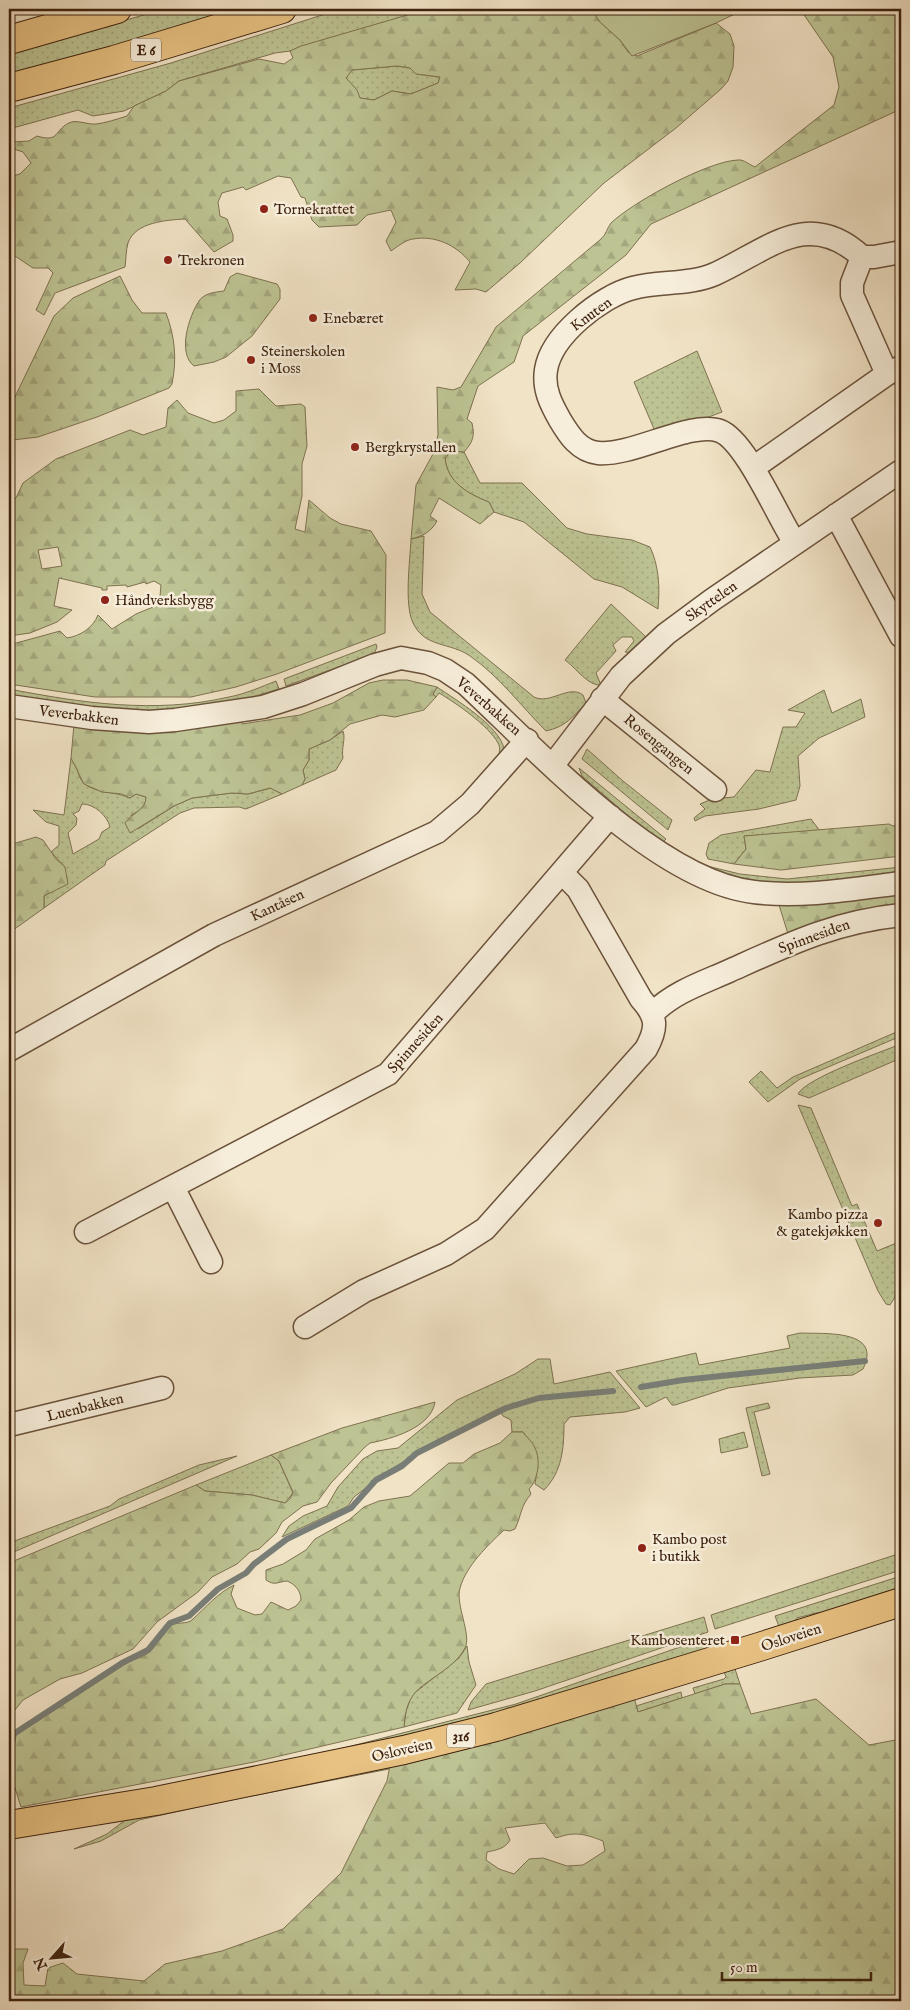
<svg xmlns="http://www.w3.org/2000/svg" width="910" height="2010" font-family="'IM FELL English',serif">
	<defs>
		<pattern id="green-dots" width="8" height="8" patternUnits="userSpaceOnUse" patternTransform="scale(1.25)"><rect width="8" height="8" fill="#bdc393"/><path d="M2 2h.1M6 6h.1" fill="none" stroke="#a4a77e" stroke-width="1.8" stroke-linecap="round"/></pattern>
		<pattern id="forest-firs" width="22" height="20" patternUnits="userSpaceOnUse" patternTransform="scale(1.25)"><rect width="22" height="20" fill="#bdc393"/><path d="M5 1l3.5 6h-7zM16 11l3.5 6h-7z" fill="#a4a77e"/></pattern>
	</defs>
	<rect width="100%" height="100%" fill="#f1e3c6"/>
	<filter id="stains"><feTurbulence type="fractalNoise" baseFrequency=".004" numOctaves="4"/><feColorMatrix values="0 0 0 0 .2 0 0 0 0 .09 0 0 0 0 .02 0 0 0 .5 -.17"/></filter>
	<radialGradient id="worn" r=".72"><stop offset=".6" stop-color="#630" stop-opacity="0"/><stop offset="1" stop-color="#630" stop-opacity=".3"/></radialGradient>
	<!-- green -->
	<path fill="url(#green-dots)" stroke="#7e7250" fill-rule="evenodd" d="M165 9H242L9 76V53Z
		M341 9H428L290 51 275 53 179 81 166 91 124 111 93 116 78 110 9 129V108L171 63Z
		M397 66 410 68 416 74 440 77 438 83 411 94 392 91 374 100 360 98 345 78 352 70Z
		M697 351 722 412 657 436 634 382Z
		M452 451 464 452 480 483H522L567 528 587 534 632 540 650 547C659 566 660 587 658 609L622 587 594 579 524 522 494 512 489 502C468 494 447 482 445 458Z
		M424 536 422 594 430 612 534 697C550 705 569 684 583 695L586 703C573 717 565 727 546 731 520 705 500 677 470 656 450 642 425 648 413 623 404 604 410 561 411 539Z
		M611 604 647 638 635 653 625 652 634 641 632 637H622L613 645 616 651 596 673 601 685C588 686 576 668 565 660Z
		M376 644 377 647 374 654 286 686 284 679Z
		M276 681 279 689 239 701 150 714 9 697V689C82 703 155 714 229 697 245 694 261 687 276 681Z
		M437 687C456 700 500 726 504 749L498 758C499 753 501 748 498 743 489 726 456 703 439 693L436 697 433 694Z
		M824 690 832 713 861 699 865 717 819 738 798 756 800 786 796 800 759 809 705 816 695 821 694 818 705 809 700 804 712 799 734 797 756 770 770 772 783 727H796L805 713 788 710Z
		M343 731C346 739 341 748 343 758L336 770 302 785 305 779 303 770 309 760V749L330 740Z
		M587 749 623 781 672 820 668 830 582 759Z
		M71 758C79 765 76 776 84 783 96 794 115 791 130 798L136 794 146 797C146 807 140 811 131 815L138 829 174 806 192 798 232 793 248 794 271 788 282 794 246 809 239 807 194 808 180 813 106 861 105 865 44 908V896L51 892 65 867 51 852 59 845V826L46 822 33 810 64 815ZM82 804C94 804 107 815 110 827L102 832 99 839 73 854 68 833 76 825 77 818 73 814 79 811Z
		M579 768 666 839 662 843 636 823 582 776Z
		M811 819 820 831 744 836 746 849 734 864 708 859 706 854 709 843 721 835Z
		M707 866 740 874 787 879 901 867V875L829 882 763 884 704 868Z
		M901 1030V1036L800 1079 768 1102 749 1082 761 1071 777 1088 793 1077Z
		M901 1044V1058L809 1098 798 1094C806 1078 881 1052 901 1044Z
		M798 1105 811 1108 852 1206 857 1204 877 1251 899 1242 895 1297 890 1305 886 1304 878 1291Z
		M800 1333C824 1334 883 1329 863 1369L853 1375 800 1378 728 1388 675 1405H672L666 1397 646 1407 616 1371 696 1353 699 1365 790 1348 787 1336Z
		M538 1359H550L554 1384 610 1372 640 1408 625 1412 570 1417 564 1424C564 1448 562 1472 544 1490L535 1484C539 1459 538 1452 523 1432H512L511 1420 503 1416 498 1409 416 1451 403 1462 371 1481V1484L354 1497 348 1506 282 1537 289 1526 303 1516 327 1506 338 1487 363 1459 377 1451 398 1448 457 1400 515 1374Z
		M768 1403 770 1408 754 1412 770 1474 762 1476 746 1408Z
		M744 1432 748 1447 721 1453 719 1439Z
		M271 1455 279 1461 293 1493 285 1503 252 1495 205 1491 196 1485Z
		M237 1456 9 1554V1543L110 1506 119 1499 199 1465Z
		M901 1553V1570L715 1629 711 1615Z
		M901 1576V1591L839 1611 816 1613 797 1618 793 1626 780 1629 775 1616Z
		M704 1617 708 1632 535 1691 468 1710 471 1702 486 1684Z
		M703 1639 707 1651 483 1718 289 1762 516 1704Z
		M467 1646 469 1662 476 1685 457 1713 404 1727 406 1711 412 1695 459 1658Z
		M734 1666 740 1684H725L695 1694 693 1688 724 1679 726 1677 723 1669Z
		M681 1692 682 1698 638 1712 636 1706Z
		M390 1765 389 1769 211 1804 139 1820 101 1841 74 1849 107 1834 129 1817Z"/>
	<!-- forest -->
	<path fill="url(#forest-firs)" stroke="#7e7250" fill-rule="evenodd" d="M428 9H591L600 22 620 40 628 52 637 56 716 23 730 34 734 46 733 67 728 81 721 89 676 128 604 183 520 263 486 292 476 289 455 290 470 262C456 245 435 235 413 239 405 240 397 247 391 251L386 241 396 222 391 210 367 215 357 225 319 227 312 220 305 198 301 197 291 178 278 176 246 190 243 187 222 193 218 202 220 216 227 219 233 235V241L214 252 185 219C167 220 135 222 128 243 126 250 126 259 125 267L55 293 44 315 36 310 53 273 48 268H33L9 252V177L20 174 31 163 23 152 14 149 13 142 29 141 37 136C60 143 54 130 69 123 76 119 88 125 96 124 106 123 117 119 127 116L134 106 166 91 179 81 259 59 284 64 293 58 290 51 301 46ZM397 66 410 68 416 74 440 77 438 83 411 94 392 91 374 100 360 98 357 90 346 78 352 70Z
		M800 9H901V109L651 224 626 255 523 336 514 362 478 386 467 419 472 423C475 436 473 442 464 452L452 451 445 458C447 482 468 494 489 502L494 512 480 524 439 498 430 516 437 521C431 532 423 536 411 539L416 485 433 454 438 435 437 387 453 390 461 387 496 327 601 239C606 235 607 228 611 223 633 202 708 161 738 160 743 159 750 165 755 167L834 105 839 87 833 57Z
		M237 273 277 284 280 289V299L252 336 226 357 214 362 194 366C177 353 189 316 199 301 204 293 216 292 224 291L230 277Z
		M120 276 132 300 142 313H166C175 337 177 359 172 384L169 388 97 417 38 437 13 440 9 435 11 405 54 316 73 298Z
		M259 389 276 406 301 404 305 407 307 446 302 464V496L295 529 305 532 309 500 330 518 341 524 371 531 386 555 385 633 277 674 236 687 191 697H95L9 684V645L60 631 67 638C80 636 93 628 98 615L112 629 136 614 153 607 152 604 160 596 161 585 154 581 146 584 145 582 127 587 126 585 107 586V590H102V588L59 578 54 606 72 610 57 622 30 633 9 636V500L16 498 23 483 56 459 130 430 143 435 166 427 168 408 177 400 188 413 214 423 224 420 236 411V391ZM58 547 62 566 42 569 38 550Z
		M383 680H407L437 687 433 694 436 697 424 710 395 717 382 715 350 724 330 740 309 749V760L303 770 305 779 302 785 282 794 270 788 248 794 232 793 192 798 174 806 130 833 125 823C132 813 146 810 146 797L136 794 130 798 122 794 102 792 84 784 71 758 74 724 242 719V724L300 715 333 703 369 683Z
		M889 824 893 826 901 824V856L781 870 734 864 746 849 744 836Z
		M36 837 43 840 56 859 65 867 68 884 44 896V908L9 933V845Z
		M901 893V909L789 937 779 905Z
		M435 1402C431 1428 391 1439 370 1443L365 1447 331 1483 317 1502 303 1506 282 1522 276 1533 259 1549 250 1552 237 1564 212 1577 198 1592 157 1622 133 1649 82 1673 60 1679 23 1700 10 1716 9 1729V1563L196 1485 205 1491 252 1495 285 1503 290 1499 293 1492 279 1461 271 1455 342 1428Z
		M512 1432H523C526 1437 533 1442 535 1448 541 1460 538 1480 529 1489L531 1494C520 1507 522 1514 515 1529L510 1531 504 1530C488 1545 466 1566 460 1588 455 1604 472 1635 465 1648 453 1671 421 1681 412 1697 406 1706 405 1716 404 1727L254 1762 21 1807 10 1772 16 1735 130 1661C163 1650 149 1645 169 1627 177 1620 186 1626 193 1619 206 1607 218 1593 234 1585L231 1594 237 1608 255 1615 262 1614 271 1602 288 1610 296 1606 301 1600C301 1591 295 1584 287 1581 277 1582 275 1586 266 1580V1570L283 1564 306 1550 315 1539 349 1520 364 1507 379 1501 410 1496 449 1463H463L474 1454 500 1443Z
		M725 1684H740L751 1714 816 1699 869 1745 901 1739V2001H9V1949H28L23 1963 24 1985 45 1986 48 1968 63 1963 77 1974 144 1981 165 1964 222 1951 283 1929 341 1873 387 1781 390 1765 634 1697 638 1712ZM545 1823 556 1838C575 1831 585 1834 603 1841L605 1851 583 1865 567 1866 543 1858 529 1859 514 1874 499 1869 486 1860 487 1852C496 1850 505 1849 510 1840L505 1828Z"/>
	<!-- pitch -->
	<path fill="#bdc393" stroke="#7e7250" d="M591 9H745L716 23 632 56 620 40 600 22Z"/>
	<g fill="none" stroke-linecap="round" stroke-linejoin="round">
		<!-- stream -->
		<path stroke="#787e77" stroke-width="6" d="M641 1387 683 1380 865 1361
			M9 1737 122 1663 148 1650 170 1623 189 1616 218 1589 246 1573 254 1564 287 1539 351 1508 376 1480 402 1466 417 1453 506 1408 539 1398 613 1391"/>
		<!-- minor casing -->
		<g stroke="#6b523b" stroke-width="25">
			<path id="minor" d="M862 257 852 283V295L887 374
				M753 468 887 374 901 367
				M836 515 901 636
				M795 543C778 518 746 441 720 431 691 420 634 456 598 453 579 451 569 435 560 420 551 404 543 389 546 370 551 336 601 296 633 288 660 281 690 285 715 274 768 250 808 207 862 257H874L901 252
				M602 699 715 790
				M9 706 92 718 149 722 175 720 263 707 303 694 375 665 401 658 428 663 445 670 466 684C536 749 657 881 754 892 802 898 853 889 901 883
				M553 765 621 676 666 634 712 600 901 471
				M653 1013C674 992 702 983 729 971 789 944 834 922 901 915
				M9 1050 214 935 437 832 470 804 527 740
				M173 1187 211 1262
				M86 1232 388 1074 610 816
				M305 1327 364 1291 446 1254 485 1229 646 1049C658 1027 657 1017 641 999L578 889 562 873
				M9 1425 162 1388"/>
		</g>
		<!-- major casing -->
		<g stroke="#3e220d" stroke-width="30">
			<path id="major" d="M9 1825 156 1801 404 1750 496 1727 759 1647 901 1602"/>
		</g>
		<!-- highway casing -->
		<g stroke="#3e220d" stroke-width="30">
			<path id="highway" d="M9 40 117 9
				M9 88 114 60 282 9"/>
		</g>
		<!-- minor -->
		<use href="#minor" stroke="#f6edda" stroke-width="22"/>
		<!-- major -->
		<use href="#major" stroke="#e8c283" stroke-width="28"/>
		<!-- highway -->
		<use href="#highway" stroke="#e8c283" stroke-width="28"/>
	</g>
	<!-- markers -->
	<g fill="#8f2418" stroke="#f6edda" stroke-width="2">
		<circle cx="264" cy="209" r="5"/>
		<circle cx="168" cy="260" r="5"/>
		<circle cx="313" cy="318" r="5"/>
		<circle cx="251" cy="360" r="5"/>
		<circle cx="355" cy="447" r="5"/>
		<circle cx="105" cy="600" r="5"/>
		<circle cx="878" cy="1223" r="5"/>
		<circle cx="642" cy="1548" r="5"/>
		<rect x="730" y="1635" width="10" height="10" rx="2.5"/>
	</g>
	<g text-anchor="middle" stroke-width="5" stroke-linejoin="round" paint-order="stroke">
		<!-- shield labels -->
		<g fill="#f6edda" stroke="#755f4a" stroke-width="1">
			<rect x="131" y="38.5" width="30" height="23" rx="4"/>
			<rect x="447" y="1724.5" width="28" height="23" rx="4"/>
		</g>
		<g font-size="14" font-weight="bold" fill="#3e220d">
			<text x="146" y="55">E 6</text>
			<text x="461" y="1741">316</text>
		</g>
		<!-- poi labels -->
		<g font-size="15" fill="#3e220d" stroke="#f6edda" text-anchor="start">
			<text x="274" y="214">Tornekrattet</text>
			<text x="178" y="265">Trekronen</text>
			<text x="323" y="323">Enebæret</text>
			<text x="261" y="356">Steinerskolen<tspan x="261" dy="17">i Moss</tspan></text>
			<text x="365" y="452">Bergkrystallen</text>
			<text x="115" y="605">Håndverksbygg</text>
			<text x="868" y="1219" text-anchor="end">Kambo pizza<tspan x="868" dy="17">&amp; gatekjøkken</tspan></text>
			<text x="652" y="1544">Kambo post<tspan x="652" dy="17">i butikk</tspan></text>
			<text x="725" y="1645" text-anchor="end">Kambosenteret</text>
		</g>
		<!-- street labels -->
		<g font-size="15" fill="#3e220d" stroke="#f6edda">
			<text transform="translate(591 314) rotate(-36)" y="5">Knuten</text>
			<text transform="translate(711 601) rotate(-35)" y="5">Skyttelen</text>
			<text transform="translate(489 706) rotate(41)" y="5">Veverbakken</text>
			<text transform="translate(79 715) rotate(7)" y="5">Veverbakken</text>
			<text transform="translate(659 744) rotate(39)" y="5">Rosengangen</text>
			<text transform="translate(277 905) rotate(-25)" y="5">Kantåsen</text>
			<text transform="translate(814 936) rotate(-20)" y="5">Spinnesiden</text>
			<text transform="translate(415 1043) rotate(-48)" y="5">Spinnesiden</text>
			<text transform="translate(85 1407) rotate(-14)" y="5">Luenbakken</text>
			<text transform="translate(791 1637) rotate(-18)" y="5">Osloveien</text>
			<text transform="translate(402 1750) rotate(-13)" y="5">Osloveien</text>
		</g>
	</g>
	<!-- margin -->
	<rect width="910" height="2010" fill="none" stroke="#f1e3c6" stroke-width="30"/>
	<rect x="10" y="10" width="890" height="1990" fill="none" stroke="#3e220d" stroke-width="2.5"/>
	<rect x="15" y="15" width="880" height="1980" fill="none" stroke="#3e220d"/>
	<!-- north arrow -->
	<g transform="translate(52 1958) rotate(243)" stroke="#f6edda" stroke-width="4" paint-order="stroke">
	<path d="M0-4L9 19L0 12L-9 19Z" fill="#3e220d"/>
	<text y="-8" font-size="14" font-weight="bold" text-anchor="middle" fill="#3e220d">N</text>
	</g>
	<!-- scale -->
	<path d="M722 1972v8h149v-8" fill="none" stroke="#3e220d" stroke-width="2.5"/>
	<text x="730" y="1972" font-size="15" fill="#3e220d" stroke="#f6edda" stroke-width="4" paint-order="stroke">50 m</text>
	<rect width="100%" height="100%" filter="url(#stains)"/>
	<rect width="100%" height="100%" fill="url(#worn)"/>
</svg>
